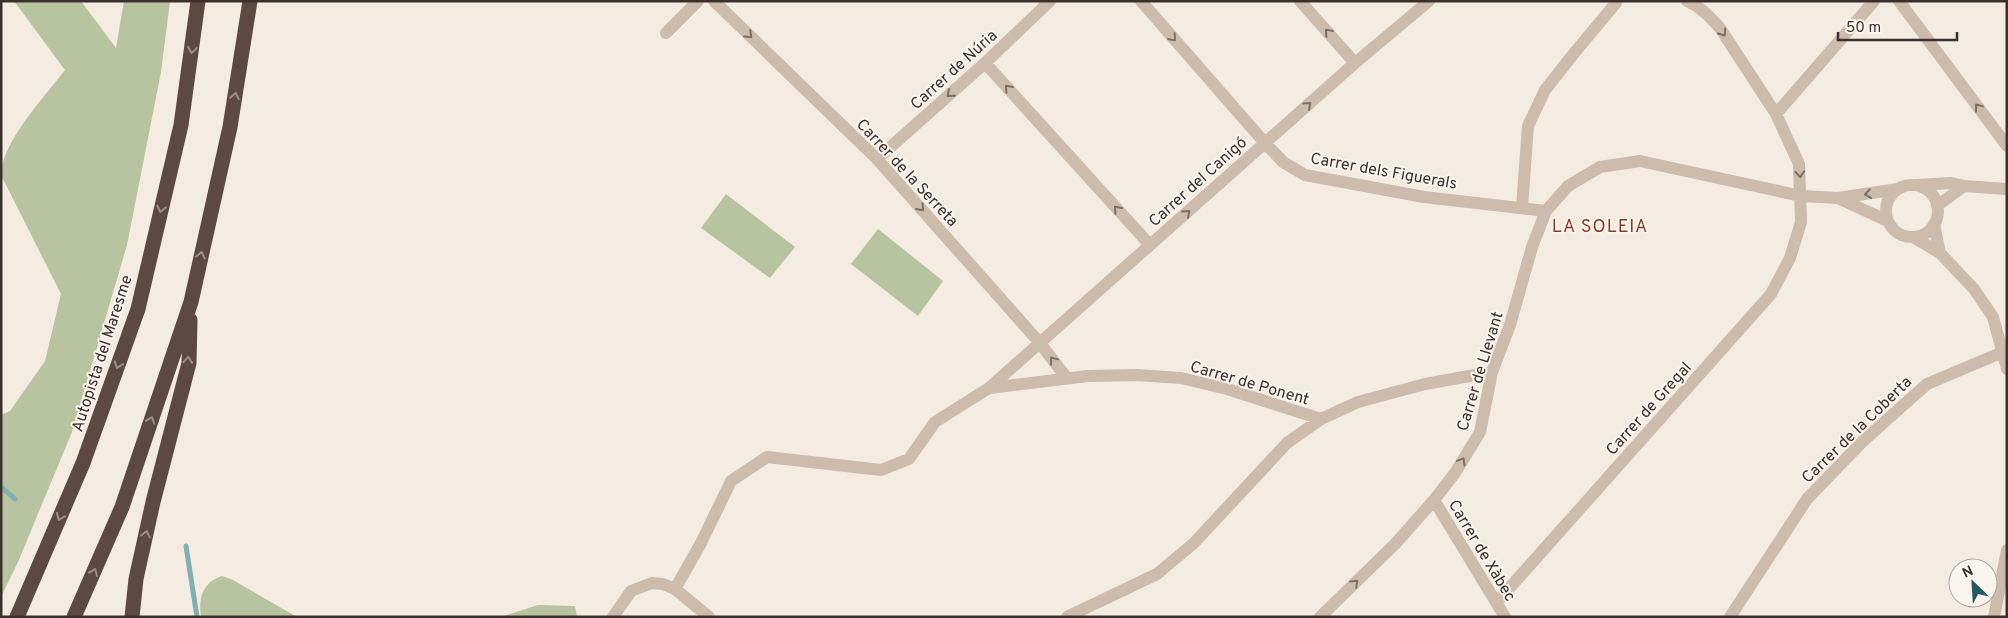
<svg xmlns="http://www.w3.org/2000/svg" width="2008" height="618" viewBox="0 0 2008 618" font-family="Overpass,sans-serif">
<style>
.green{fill:#b8c4a0}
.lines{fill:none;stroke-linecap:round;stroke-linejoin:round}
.stream{stroke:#7fb0b2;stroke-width:5}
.minor{stroke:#cdbbac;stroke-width:12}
.motorway{stroke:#5c4a42;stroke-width:15}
.oneway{stroke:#7d6f65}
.oneway2{stroke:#9c8e87}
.labels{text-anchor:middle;stroke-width:4;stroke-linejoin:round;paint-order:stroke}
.street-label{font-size:16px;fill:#3b302b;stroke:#fbf5ee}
.neighbourhood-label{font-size:18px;letter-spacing:1px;fill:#8c3b22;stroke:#fbf5ee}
</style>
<rect width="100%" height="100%" fill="#f4ebe1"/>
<!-- green -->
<path class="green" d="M14,1H81L116,48L124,1H170L161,72L127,245L72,432L18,562L1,597V415L10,411L45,361L61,294L1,175C1,143 45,96 65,70Z
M726,194L795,247L770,278L701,228Z
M878,229L943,281L918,316L851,264Z
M222,576L233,580L297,617H201C198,598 203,582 222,576Z
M538,605L575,606L577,617H501Z"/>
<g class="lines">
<!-- stream -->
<path class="stream" d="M1,487L15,499
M186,546L197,617"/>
<!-- minor -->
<path class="minor" d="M714,1L877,159L1039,342L1066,377
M1141,1L1265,143L1283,162L1305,175L1424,197L1546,211
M1300,1L1355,63
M1899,1L2007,146
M666,33L698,1
M985,63L1150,245
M1776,114L1874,1
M877,159L985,63L1050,1
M1917,185L1951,183L1964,186L2007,189
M1886 211a26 26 0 1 1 52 0a26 26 0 1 1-52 0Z
M1838,198L1888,221
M1937,206L1964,186
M1522,207L1528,126L1545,90L1575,52L1616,3
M1934,224L1940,253
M1913,237L1940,253L1974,289L1993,317L2007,369
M989,388L1355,63L1429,1
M1434,500L1505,617
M675,589L701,543L731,481L767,457L881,470L909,459L935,422L989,388L1088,376L1137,375L1181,378L1227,389L1321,419
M1497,602L1771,294L1790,258L1801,222L1799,164L1776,114L1720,28C1710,17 1701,7 1687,1
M613,617L631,591L652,583L663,584L675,589L709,617
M1067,617L1157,574L1194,543L1287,443L1321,419L1358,402L1425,384L1492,372
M1320,617L1395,544L1434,500L1455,473L1480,432L1492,372L1510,325L1532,247L1546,211L1568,186L1600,167L1640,161L1801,196L1838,198L1898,189
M1730,617L1807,499L1862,442L1927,384L2003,352
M1994,617L2007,550"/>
<!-- motorway -->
<path class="motorway" d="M17,617L83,463L138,309L181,125L198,1
M74,617L122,507L191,302L230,127L250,1
M132,617L136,579L153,502L189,363L190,320"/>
</g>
<!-- one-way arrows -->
<defs><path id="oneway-chevron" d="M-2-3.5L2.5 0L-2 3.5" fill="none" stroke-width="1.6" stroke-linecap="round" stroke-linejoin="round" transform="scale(1.25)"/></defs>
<g class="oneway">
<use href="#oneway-chevron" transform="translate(1328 32) rotate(-131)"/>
<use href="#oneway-chevron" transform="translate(1723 33) rotate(55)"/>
<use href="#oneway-chevron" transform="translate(749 35) rotate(44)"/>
<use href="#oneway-chevron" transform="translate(1173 38) rotate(49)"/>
<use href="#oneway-chevron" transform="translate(1008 88) rotate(-132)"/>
<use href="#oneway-chevron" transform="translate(950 94) rotate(139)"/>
<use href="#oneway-chevron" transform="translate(1308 105) rotate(-42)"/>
<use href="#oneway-chevron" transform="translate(1978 107) rotate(-127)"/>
<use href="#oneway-chevron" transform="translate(1800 174) rotate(86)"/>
<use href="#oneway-chevron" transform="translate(1868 194) rotate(172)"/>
<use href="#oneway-chevron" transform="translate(921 208) rotate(48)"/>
<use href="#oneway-chevron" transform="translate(1117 209) rotate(-132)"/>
<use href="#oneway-chevron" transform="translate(1187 213) rotate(-42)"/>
<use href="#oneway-chevron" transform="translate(1053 360) rotate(-127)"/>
<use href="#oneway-chevron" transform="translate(1462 461) rotate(-59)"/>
<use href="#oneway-chevron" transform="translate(1355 583) rotate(-44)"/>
</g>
<g class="oneway2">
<use href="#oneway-chevron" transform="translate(192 50) rotate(98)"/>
<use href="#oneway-chevron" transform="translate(235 96) rotate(-80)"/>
<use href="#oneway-chevron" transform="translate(161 209) rotate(103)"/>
<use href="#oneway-chevron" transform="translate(201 255) rotate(-78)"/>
<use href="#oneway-chevron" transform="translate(188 360) rotate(-85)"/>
<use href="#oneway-chevron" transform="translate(118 365) rotate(110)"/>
<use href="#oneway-chevron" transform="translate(151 420) rotate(-71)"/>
<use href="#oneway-chevron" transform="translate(60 517) rotate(113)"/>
<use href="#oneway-chevron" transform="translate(146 534) rotate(-78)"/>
<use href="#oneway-chevron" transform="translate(94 572) rotate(-66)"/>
</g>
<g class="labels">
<!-- street labels -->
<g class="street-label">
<text transform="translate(953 69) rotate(-42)" y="6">Carrer de Núria</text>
<text transform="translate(1384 170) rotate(10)" y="6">Carrer dels Figuerals</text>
<text transform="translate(908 172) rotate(47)" y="6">Carrer de la Serreta</text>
<text transform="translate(1197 181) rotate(-42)" y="6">Carrer del Canigó</text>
<text transform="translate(101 353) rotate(-72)" y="6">Autopista del Maresme</text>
<text transform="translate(1479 371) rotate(-73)" y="6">Carrer de Llevant</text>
<text transform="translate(1250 382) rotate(16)" y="6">Carrer de Ponent</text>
<text transform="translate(1648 408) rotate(-48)" y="6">Carrer de Gregal</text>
<text transform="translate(1856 429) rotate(-44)" y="6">Carrer de la Coberta</text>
<text transform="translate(1483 550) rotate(59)" y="6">Carrer de Xàbec</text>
</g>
<!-- neighbourhood labels -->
<g class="neighbourhood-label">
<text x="1600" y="232">LA SOLEIA</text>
</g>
</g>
<!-- border -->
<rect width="2008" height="618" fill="none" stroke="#3b302b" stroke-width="5"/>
<!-- north arrow -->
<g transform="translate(1973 583) rotate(335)"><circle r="24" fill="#fbf5ee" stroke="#aea6a0"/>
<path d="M0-4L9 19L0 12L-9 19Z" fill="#1f5a5e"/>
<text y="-8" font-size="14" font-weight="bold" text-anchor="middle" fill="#3b302b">N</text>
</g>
<!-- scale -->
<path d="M1838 32v8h119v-8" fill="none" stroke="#3b302b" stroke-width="2.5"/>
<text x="1846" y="32" font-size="15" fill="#3b302b" stroke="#fbf5ee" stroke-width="4" paint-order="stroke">50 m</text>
</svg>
